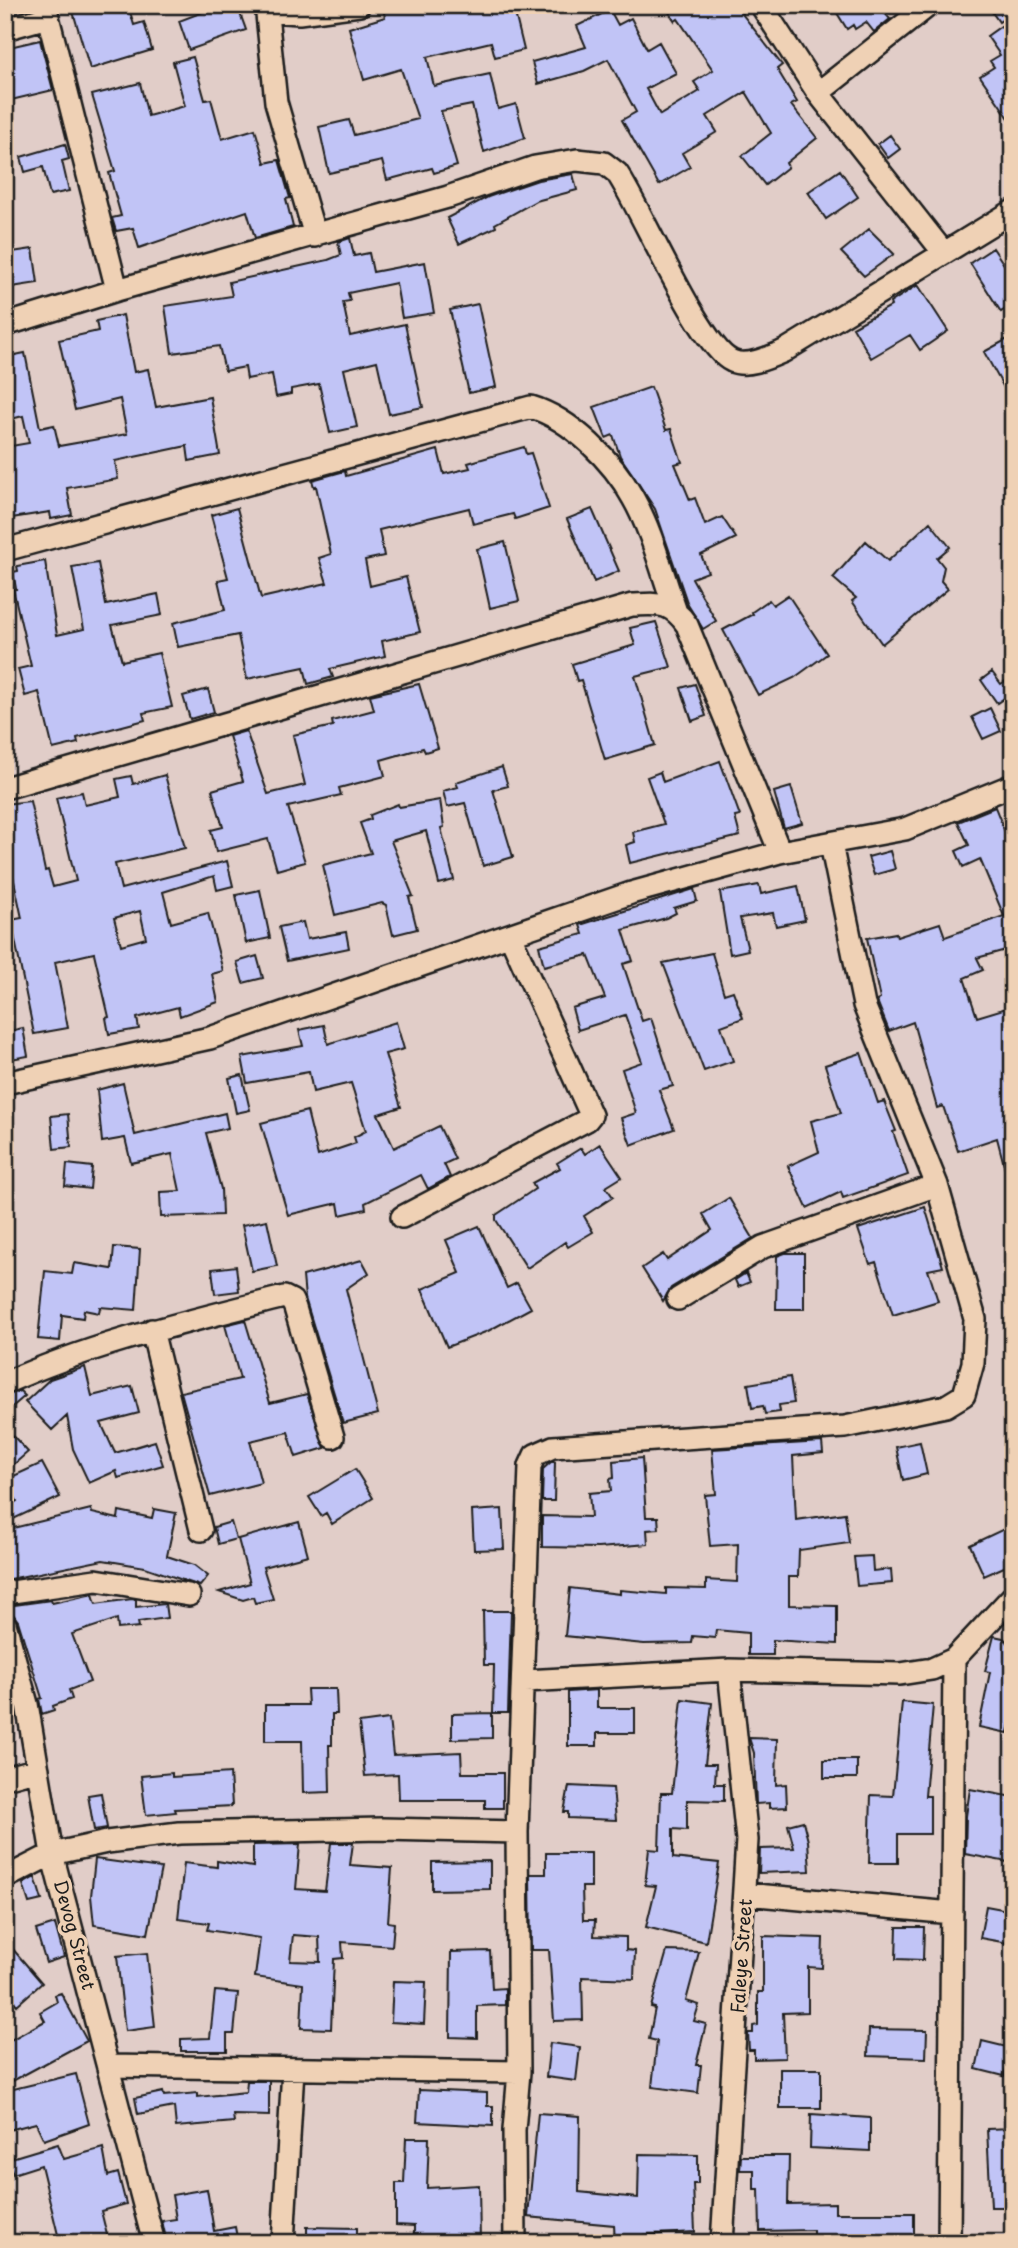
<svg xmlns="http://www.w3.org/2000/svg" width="1018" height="2248" viewBox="0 0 1018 2248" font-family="'Playpen Sans',sans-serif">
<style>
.building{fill:#c1c4f6;stroke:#1c1c1c;stroke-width:2;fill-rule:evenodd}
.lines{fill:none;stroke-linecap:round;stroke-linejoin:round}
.minor-casing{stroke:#1c1c1c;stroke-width:26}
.minor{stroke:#efd1b5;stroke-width:21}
.labels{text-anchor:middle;stroke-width:7;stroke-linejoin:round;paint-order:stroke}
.street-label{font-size:18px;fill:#1c1c1c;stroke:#efd1b5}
</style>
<rect width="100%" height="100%" fill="#e1cdc8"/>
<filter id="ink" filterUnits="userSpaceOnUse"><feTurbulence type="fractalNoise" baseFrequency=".0143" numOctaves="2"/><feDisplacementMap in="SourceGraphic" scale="14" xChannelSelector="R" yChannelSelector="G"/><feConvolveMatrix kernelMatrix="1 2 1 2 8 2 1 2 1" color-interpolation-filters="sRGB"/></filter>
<g filter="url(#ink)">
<!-- building -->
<path class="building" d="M71,5H128L134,25L144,22L152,50L90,69Z
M221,5H237L246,30L189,50L179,21Z
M396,5H513L524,50L495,57L491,42L427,57L434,86L490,74L498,109L516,104L525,138L484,152L472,105L441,111L457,166L434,173L432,168L387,180L382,161L329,173L319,127L349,120L354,135L418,119L401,69L364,80L349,28L385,17L383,9Z
M664,5H735L782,65L777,69L797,102L791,105L817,138L786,163L788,167L765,185L742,156L771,133L746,92L707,116L717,132L682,153L690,167L659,185L622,120L636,112L608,59L584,71L538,84L532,62L586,47L577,26L610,10L618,25L631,18L647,49L659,42L676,73L646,89L660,115L700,91L694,82L713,70L678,19L675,21Z
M832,5H878L890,19L874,32L866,22L855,29L853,25L847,29Z
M987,5H1013V12L999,22Z
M1004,24L1013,36V124L980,76L994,67L990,61L1000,55L987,36Z
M40,40L53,90L7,101L5,48Z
M193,57L205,100L211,99L222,139L255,129L265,163L279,160L290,198L286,199L293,227L255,238L247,211L139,248L133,228L116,231L112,218L121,216L109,173L115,171L92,95L140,83L148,116L185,106L173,62Z
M890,135L900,149L888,158L878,144Z
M65,144L69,159L62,161L69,191L50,195L43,167L25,172L21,157Z
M840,170L858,197L826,219L808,192Z
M573,174L577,190L536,201L495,224L496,227L459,244L447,218L488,197L538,180Z
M869,229L894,254L864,276L841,252Z
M350,238L354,256L369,253L373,272L425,262L434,313L402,318L396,283L348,293L350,301L343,302L350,336L405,324L423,407L389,414L377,361L344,369L357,427L330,433L319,384L291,389V394L276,397L272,374L247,379L245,367L225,371L219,346L172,353L165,306L232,296L229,282L328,260L341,255L338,242Z
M993,248L1013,278V304L1001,312L970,263Z
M33,249L38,283L5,288V253Z
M918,285L948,331L920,350L910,335L871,358L853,327L891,306L890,303Z
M478,304L496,387L469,393L450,310Z
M123,315L134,372L148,369L156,407L210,397L220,455L189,461L187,446L115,461L118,479L67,488L72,515L51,519L50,512L5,519V447L29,443L23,416L11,419L5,393V357L25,353L40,428L54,425L59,446L127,434L120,399L75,410L59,340L98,331L96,321Z
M1013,336V404L984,352Z
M651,387L666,430L671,429L682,462L675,464L690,500L695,498L705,525L722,517L736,538L701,555L708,572L692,578L716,621L703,629L688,605L655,509L620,456L613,435L606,438L594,407Z
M524,447L526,454L531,453L549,508L515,519L513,514L473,524L469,508L379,530L384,556L365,560L370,586L406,577L420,632L382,641L385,656L330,669L333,677L308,684L304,667L247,679L238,635L178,647L173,623L225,610L218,580L228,578L211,515L237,508L261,598L327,583L319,558L331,554L316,486L314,487L312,480L345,471L346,476L438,450L444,474L470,468L468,463Z
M592,509L619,571L594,582L567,519Z
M930,522L950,547L937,558L944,567L941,581L948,589L882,644L852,601L856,598L833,578L866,541L888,561Z
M505,542L519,601L490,608L477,549Z
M45,561L57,635L84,629L72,567L98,563L106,605L158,594L162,615L112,625L122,661L159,653L172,707L143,713L145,720L77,738L78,743L53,749L39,692L25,696L18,669L31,666L13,589H16L13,572L18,571L17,566Z
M788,595L827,654L794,678L758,695L723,630L753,614L752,612L769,600L773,605Z
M656,622L671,667L635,676L655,745L605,760L581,680L577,681L572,664L635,645L630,628Z
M992,672L1001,684L1013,676V692L997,703L981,680Z
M419,684L438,748L425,752L423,748L381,760L385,776L339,788L341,795L288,807L305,862L277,870L268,839L216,852L211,830L223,827L212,790L243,781L229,736L246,731L268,794L305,785L293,735L333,726L332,721L374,710L370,695Z
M695,684L706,716L692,721L681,688Z
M208,689L214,712L190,719L183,696Z
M990,708L1001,731L983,739L972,717Z
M720,761L740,816L735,817L740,836L630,863L626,845L635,842L633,832L664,824L647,777L660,772L663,782Z
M502,767L508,786L493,790L513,857L483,866L465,803L447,807L443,791L458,787L456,782Z
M165,775L185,848L115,864L121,889L227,861L233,886L217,890L214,876L163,892L171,923L208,913L223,971L212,974L218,1002L180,1016L178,1007L137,1018L139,1029L109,1034L106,1018L109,1017L94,953L55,962L68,1028L34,1034L11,920L22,918L5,839V804L30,801L45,871L48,870L53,887L76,881L56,798L82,792L85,805L120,797L116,779L131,776L133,784ZM140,911L146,938L121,945L114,918Z
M791,787L802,823L784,828L774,792Z
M440,800L444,827L441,828L454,880L439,884L426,831L391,841L413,896L409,897L417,929L393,935L386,905L382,903L335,915L323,865L371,853L360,823L371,819L370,815L398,804L399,807Z
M995,807L1013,852V948L977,958L983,970L964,978L977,1017L1013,1006V1180H1008L997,1138L958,1151L943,1106L937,1108L913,1022L889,1031L877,1001L880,999L867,938L896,933L897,937L940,923L945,937L1004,916L980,859L963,867L956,851L969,845L958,822Z
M890,851L895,869L874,875L868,857Z
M759,885L761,894L798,886L805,920L776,926L773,913L740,918L748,950L730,954L720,892Z
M694,889L697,901L674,908L676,913L666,918L623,930L633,961L623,964L642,1021L651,1018L673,1086L659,1090L674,1129L631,1145L621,1118L636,1113L622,1069L642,1062L625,1015L578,1030L572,1008L605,998L588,955L544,966L539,946L583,934L580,925Z
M260,890L270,938L246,943L236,895Z
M303,922L307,939L346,932L349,948L287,961L279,927Z
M712,953L724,994L733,991L743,1018L721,1026L733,1061L704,1071L663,963Z
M257,956L263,978L243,983L237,962Z
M396,1022L404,1049L385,1054L401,1107L378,1114L394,1148L439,1126L455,1159L444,1164L450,1177L428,1189L421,1175L365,1203L366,1209L340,1215L338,1203L288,1215L261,1123L307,1111L318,1156L356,1143L354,1137L366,1131L351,1083L313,1092L309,1072L247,1083L242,1057L303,1046L299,1030L324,1025L328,1044Z
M23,1028L28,1056L5,1060V1032Z
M861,1053L878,1103L884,1101L896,1131L893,1132L908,1175L843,1198L841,1192L807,1208L788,1166L819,1152L811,1121L841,1113L825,1065Z
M242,1075L250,1110L236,1113L229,1078Z
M123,1083L135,1135L225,1113L228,1128L206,1133L221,1189L222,1215L161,1217L160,1192L180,1191L172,1154L131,1163L125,1138L102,1142L97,1090Z
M68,1114L71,1147L54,1149L51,1116Z
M600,1144L622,1177L606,1187L613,1197L584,1216L593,1232L568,1247L565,1242L527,1268L496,1220V1215L535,1189L532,1183L560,1168L557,1163L581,1148L585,1154Z
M67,1164L92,1167L90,1189L65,1186Z
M729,1198L753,1238L671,1288L663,1301L642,1268L663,1254L667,1260L712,1230L703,1214Z
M925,1207L943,1267L928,1270L938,1301L893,1315L876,1262L870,1264L858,1229Z
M267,1220L277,1266L252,1271L242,1225Z
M479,1226L507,1288L517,1283L531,1308L488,1331L447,1347L422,1289L460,1273L446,1240Z
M114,1247L140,1249L136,1310L100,1307L99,1313L84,1310L83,1318L62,1315L60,1341L38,1339L45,1271L72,1274L74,1263L112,1269Z
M785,1253H804V1309H776L777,1256Z
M362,1260L369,1273L346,1289L378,1414L343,1423L305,1298L303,1276Z
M236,1266L239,1291L215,1294L212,1269Z
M746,1273L750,1282L738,1287L735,1280Z
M245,1320L270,1403L307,1394L325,1448L296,1457L288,1432L250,1441L261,1483L210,1496L181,1392L240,1379L225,1325Z
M85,1367L92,1396L132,1386L139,1413L101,1423L115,1453L155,1441L163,1465L118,1478L116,1471L89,1483L73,1449L67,1416L52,1430L25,1402L50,1379Z
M790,1377L794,1403L779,1405L780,1412L765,1414L763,1406L752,1408L748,1384Z
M20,1391L25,1396L5,1413V1396Z
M5,1427L28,1452L5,1472Z
M822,1442L823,1453L793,1456L796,1520L845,1513L849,1543L799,1550L798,1577H789V1605L837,1606V1644L773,1640V1655H748V1633L716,1630L715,1638L693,1636L692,1643L644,1644L565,1636L570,1588L620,1594V1590L666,1594V1588L706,1589V1580L737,1582L738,1544L710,1546L705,1495L716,1494L712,1449Z
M920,1442L927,1474L903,1480L896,1447Z
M642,1458L646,1517H658L659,1529L647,1530L648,1544L598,1548L542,1547V1516L591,1517L589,1493L611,1491L610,1479L614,1478L613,1461Z
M551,1462H555L554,1501H542L543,1469Z
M42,1463L60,1497L5,1523V1507L17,1501L5,1480Z
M355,1469L373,1498L332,1524L326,1513L321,1516L309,1497Z
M91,1509L92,1513L118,1519L119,1511L152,1518L154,1509L176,1513L167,1556L194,1565L208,1576L200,1586L145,1567L103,1560L5,1580V1530Z
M502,1509L504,1549L474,1550L472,1511Z
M231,1522L236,1539L218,1544L214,1527Z
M299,1522L308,1555L263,1567L273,1599L255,1603L253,1597L243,1600L219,1592L250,1583L238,1539Z
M1006,1528L1013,1543V1563L984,1576L970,1545Z
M872,1556L873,1571L891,1569L892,1583L857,1586L854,1557Z
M93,1594L96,1604L132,1599L136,1600V1607L165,1604L167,1618L138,1622L139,1627L118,1629L117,1619L72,1634L90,1682L69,1690L72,1699L53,1706L54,1710L42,1714L39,1699L42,1698L18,1621L7,1606L51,1600L52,1603Z
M483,1611H511L508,1713H493L494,1665H484Z
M994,1636L1003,1638L1013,1647V1708L1008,1733L979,1727L990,1672L985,1671Z
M307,1689H336L337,1714H332V1745H329L330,1792L303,1793L302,1741H265V1705H308Z
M597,1690V1708H635V1733H597V1746H568V1692Z
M682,1699L712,1703L705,1764H716L715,1784H724V1801L687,1800V1830L673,1829V1858L719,1863L706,1942L646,1927L656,1886L645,1885L649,1849L659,1850L661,1793H672Z
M902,1702L933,1705L925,1796H930V1834H898V1863H869L871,1795L893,1796Z
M492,1713V1738L452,1739V1714Z
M389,1719L393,1755L461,1752L462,1773H503V1808H485V1800H399L398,1774L365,1776L359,1723Z
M749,1738L777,1739L776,1785L786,1784L787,1807L769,1808V1803L756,1804L754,1753Z
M824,1760H857V1778H824Z
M172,1773V1777L230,1773L232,1806L175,1809L176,1812L146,1815L141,1776Z
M569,1786L613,1788L616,1820L568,1818V1812H564Z
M970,1789L1013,1797V1863L965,1854L966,1816Z
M101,1793L107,1828L94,1830L88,1795Z
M803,1821L808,1841L810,1871L759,1873L760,1849L794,1848L788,1825Z
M331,1843H353L350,1865L392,1868L388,1922L394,1923L392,1946L342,1942L343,1958L334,1959L331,2029L301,2028L303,1984L255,1977L260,1938L207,1930L209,1923L178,1919L184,1863L217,1867V1861L253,1867V1845L300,1844L296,1889L325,1891ZM293,1935L319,1937L320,1962L290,1961Z
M546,1853H591V1887H582L583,1920H595L594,1936L626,1937V1950L635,1951L634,1979L582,1977L583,2020L554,2021L549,1950H531L530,1874H546Z
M95,1859L161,1868L148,1934L94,1925L91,1896Z
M490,1861V1889L432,1890V1862Z
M35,1877L42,1900L29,1903L23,1884Z
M986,1906L1013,1911V1944L980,1938Z
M55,1924L64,1957L46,1963L36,1930Z
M897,1927H924L923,1960L896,1959Z
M763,1936L823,1938L822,1968L808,1967V2012L783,2013L785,2058L754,2059V2050H749L748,2033H753V2026L758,2025V1992H763Z
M5,1940L42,1983L17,2005L5,1991Z
M490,1951L492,1989L505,1988V2005L477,2006V2038L450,2037L451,1952Z
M667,1951L699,1952L686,2001L699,2005L694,2021L706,2024L696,2065H701L698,2093L652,2087L657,2041L649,2039L655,2008L651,2007Z
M147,1953L155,2027L125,2031L117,1956Z
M393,1981L426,1982L424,2024L391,2022Z
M215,1991L238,1993L234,2034H227V2051H181V2039L210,2038Z
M61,1993L87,2041L5,2085V2043L45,2021L40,2012L57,2002L55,1995Z
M869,2029L927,2030L926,2058L868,2056Z
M982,2041L1011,2048L1004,2076L976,2069Z
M550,2043L580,2047L576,2081L546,2077Z
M780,2069H821V2108H780Z
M76,2074L89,2124L44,2140L36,2123L5,2131V2091Z
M247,2081H269V2116L233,2115L234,2122L176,2127L174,2107L138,2114L135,2098L163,2092L164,2096L198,2093V2097L246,2092Z
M419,2090L487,2093V2106H493V2126L417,2122Z
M538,2113L580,2116L579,2192L638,2198L639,2154L698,2155V2184H693L695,2232L644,2235L645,2243H615L614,2225L528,2217Z
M811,2114L870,2118V2151L810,2148Z
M1013,2128V2207H991L987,2129Z
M406,2138H429L427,2188L479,2185L480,2243H414V2226L396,2225V2183H404Z
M58,2144L64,2159L103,2148L108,2176L118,2173L126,2204L101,2211L109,2243H60L41,2165L13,2174L8,2159Z
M741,2156H789L788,2204L835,2203V2213H914V2240H813V2230L760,2231L759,2189H754V2170H740Z
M207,2189L214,2231L235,2227L238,2243H167L162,2221L176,2219L172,2195Z
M307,2227L357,2228V2243H307Z"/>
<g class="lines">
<!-- minor casing -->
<g class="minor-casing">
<path id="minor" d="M45,5L117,290
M266,5L276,102L315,236
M761,5L818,93L944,253
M268,11L299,13L359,5
M5,29L48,17
M818,93L929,5
M5,325L117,290L448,197L535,167L577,160L604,163L617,173C641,208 700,347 732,361C747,368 770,357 784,351L1013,211
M5,550L531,407C571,419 613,461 633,498C652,531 662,573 675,609
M5,788L632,605C659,604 670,601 687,625L780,852
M5,1083L210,1038L631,893L780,852L905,829L1013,785
M402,1217L587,1120L591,1115L510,935
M678,1299L763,1247L937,1185
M152,1330L201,1530
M5,1383C94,1343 190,1321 284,1297L292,1301L295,1308L333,1437
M5,1593L96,1580L189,1595
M5,1624L27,1704L52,1854L154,2243
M525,1681L729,1670L900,1674L932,1669L954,1659L1013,1596
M5,1778L38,1769
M5,1878L52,1854L107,1842L179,1833L382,1829L517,1832
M746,1894L952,1913
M108,2066L519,2072
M283,2243L293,2069
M515,2243L514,2130L519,2072L517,1832L530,1466L535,1455L553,1447L845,1427L946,1406L964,1395L973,1363L975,1319L937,1185L864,1005L831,844
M722,2243L747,1840L729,1670
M949,2243L954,1659"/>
</g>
<!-- minor -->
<use href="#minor" class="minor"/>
</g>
</g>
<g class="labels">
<!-- street labels -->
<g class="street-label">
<text transform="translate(74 1935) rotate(75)" y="6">Devog Street</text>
<text transform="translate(742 1956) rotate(-86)" y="6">Faleye Street</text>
</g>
</g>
<!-- margin -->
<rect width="1018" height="2248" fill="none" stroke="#efd1b5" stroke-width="28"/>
<rect x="14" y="14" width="990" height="2220" fill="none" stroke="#1c1c1c" stroke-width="2.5" filter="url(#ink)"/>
</svg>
